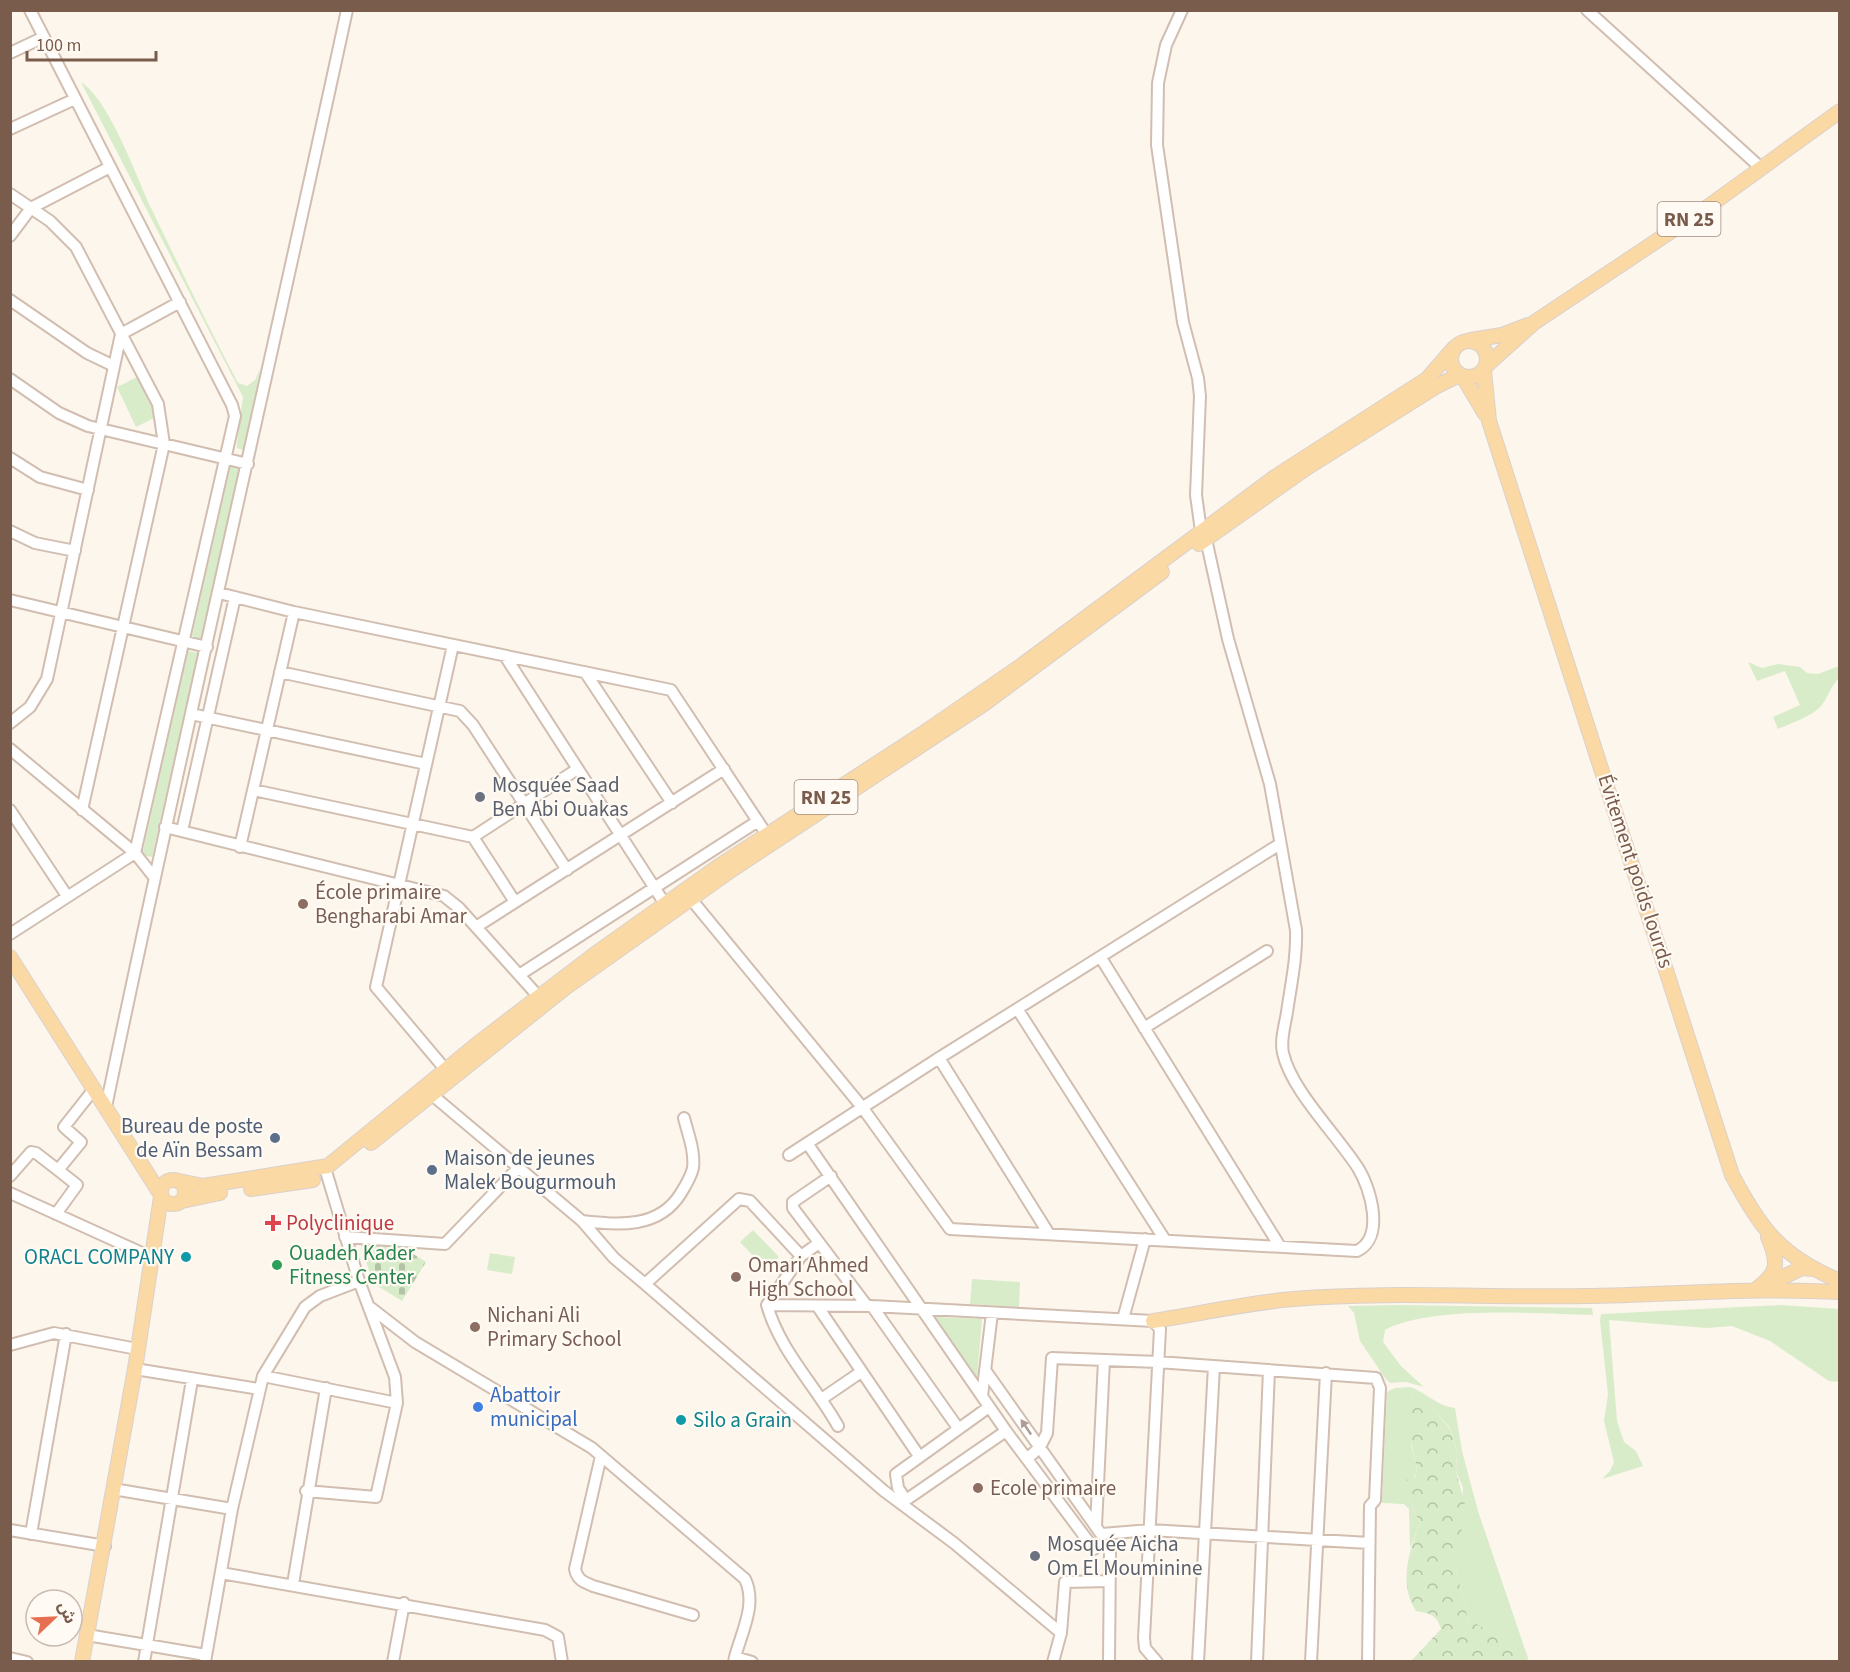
<svg xmlns="http://www.w3.org/2000/svg" width="1850" height="1672" viewBox="0 0 1850 1672" font-family="'Source Sans 3','Noto Sans Arabic',sans-serif">
<style>
.green{fill:#d8ecc9}
.forest{fill:url(#forest-crowns)}
.cemetery{fill:url(#cemetery-stones)}
.lines{fill:none;stroke-linecap:round;stroke-linejoin:round}
.minor-casing{stroke:#d1beb0;stroke-width:14}
.major-casing{stroke:#dad1cd;stroke-width:16}
.minor{stroke:#fff;stroke-width:10}
.major{stroke:#fbd9a5;stroke-width:14}
.oneway{fill:#af9d94}
.worship-dot{fill:#6b7280;stroke:#fffaf3;stroke-width:2}
.education-dot{fill:#8d6e63;stroke:#fffaf3;stroke-width:2}
.service-dot{fill:#5c6f8a;stroke:#fffaf3;stroke-width:2}
.health-dot{fill:#e0444e;stroke:#fffaf3;stroke-width:2}
.culture-dot{fill:#0f9aa8;stroke:#fffaf3;stroke-width:2}
.leisure-dot{fill:#2e9e5b;stroke:#fffaf3;stroke-width:2}
.shop-dot{fill:#3f7fe0;stroke:#fffaf3;stroke-width:2}
.labels{text-anchor:middle;stroke-width:4.5;stroke-linejoin:round;paint-order:stroke}
.shield{fill:#fffaf3;stroke:#a28b7f;stroke-width:1.5}
.shield-label{font-size:20px;font-weight:bold;fill:#7a5c4d}
.worship-label{font-size:21px;fill:#5b616d;stroke:#fffaf3;text-anchor:start}
.street-label{font-size:21px;fill:#7a5c4d;stroke:#fffaf3}
.education-label{font-size:21px;fill:#785e54;stroke:#fffaf3;text-anchor:start}
.service-label{font-size:21px;fill:#4e5e75;stroke:#fffaf3;text-anchor:end}
.health-label{font-size:21px;fill:#be3a42;stroke:#fffaf3;text-anchor:start}
.leisure-label{font-size:21px;fill:#27864d;stroke:#fffaf3;text-anchor:start}
.culture-label{font-size:21px;fill:#0d838f;stroke:#fffaf3;text-anchor:end}
.shop-label{font-size:21px;fill:#366cbe;stroke:#fffaf3;text-anchor:start}
</style>
<defs>
<pattern id="forest-crowns" width="20" height="18" patternUnits="userSpaceOnUse" patternTransform="scale(1.5)"><rect width="20" height="18" fill="#d8ecc9"/><path d="M2 6a3 3 0 1 1 6 0M12 15a3 3 0 1 1 6 0" fill="none" stroke="#b4c2a5"/></pattern>
<pattern id="cemetery-stones" width="16" height="16" patternUnits="userSpaceOnUse" patternTransform="scale(1.5)"><rect width="16" height="16" fill="#d8ecc9"/><path d="M2 7V4a2 2 0 0 1 4 0v3zM10 15v-3a2 2 0 0 1 4 0v3z" fill="#b4c2a5"/></pattern>
</defs>
<rect width="100%" height="100%" fill="#fdf6ec"/>
<!-- green -->
<path class="green" d="M81,82C110,101 136,176 152,210C180,268 208,326 238,383L247,386L255,380L260,369L246,446L243,450L237,448V443L243,397Z
M139,376L158,416L136,427L117,387Z
M231,464L240,466L201,639L192,636Z
M188,651L198,653L152,857L142,855Z
M1748,662L1762,668L1778,664L1800,667L1807,673L1818,674L1839,666V678C1830,687 1828,698 1821,706C1811,717 1791,723 1778,729L1773,717L1800,705L1785,671L1757,681Z
M753,1230L779,1257L766,1270L740,1242Z
M490,1253L515,1257L512,1274L487,1270Z
M972,1279L1020,1282L1019,1307L970,1304Z
M1398,1305L1592,1308L1593,1315C1538,1314 1433,1305 1385,1330L1383,1342L1401,1366L1424,1387L1406,1382L1390,1383L1385,1378L1360,1341L1354,1313L1348,1306Z
M1780,1305L1839,1309V1382L1829,1381L1770,1341L1732,1326L1707,1328L1609,1320L1617,1421L1624,1442L1636,1451L1643,1466L1602,1479L1610,1471L1614,1462L1604,1421L1608,1395L1600,1321L1601,1314Z
M937,1317L982,1319L977,1377L935,1318Z
M1410,1387C1427,1393 1437,1406 1455,1408L1462,1451L1478,1511L1529,1661H1518C1515,1648 1481,1625 1468,1620L1456,1569L1463,1488L1456,1471L1457,1452L1450,1428L1414,1389L1410,1396L1413,1403L1411,1444L1417,1470L1407,1495L1420,1523L1410,1548L1409,1509L1404,1504L1382,1503L1387,1392L1395,1388Z"/>
<!-- forest -->
<path class="forest" d="M1414,1388L1450,1429L1457,1452L1456,1471L1465,1505L1456,1569L1468,1620C1481,1625 1516,1648 1518,1661H1411L1441,1629C1437,1615 1430,1613 1416,1611C1398,1583 1409,1552 1420,1523L1407,1495L1406,1480L1415,1477L1417,1470L1407,1422L1406,1411L1413,1403L1410,1396Z"/>
<!-- cemetery -->
<path class="cemetery" d="M360,1242L402,1247L426,1262L402,1301L373,1283Z"/>
<g class="lines">
<!-- minor casing -->
<g class="minor-casing">
<path id="minor" d="M1587,10L1761,168
M10,53L44,37
M10,129L75,99
M10,194L50,221L76,247L158,404L164,444L82,810
M10,236L31,208L110,167
M10,300L87,353L114,366
M10,379L59,413L88,426L248,464
M10,458L40,477L88,490
M10,531L35,543L75,551
M219,593L294,612L671,690L767,835
M10,600L207,647
M505,656L665,904
M280,672L460,711L473,725L567,870
M585,672L672,803
M191,714L426,764
M10,723L30,707L47,679L121,334L180,302
M10,749L135,853L154,877
M253,790L473,837L515,902
M10,810L67,896
M165,827L444,896L459,908L538,996
M182,831L235,597
M473,837L576,770
M240,847L294,612
M686,893L862,1107L950,1229L1357,1251C1385,1238 1371,1189 1358,1168C1337,1135 1291,1090 1283,1053C1280,1040 1285,1025 1287,1012C1291,984 1297,958 1296,930L1270,784L1228,639L1206,539L1201,531L1196,495L1200,396L1198,378L1183,322L1157,145L1158,83L1166,45L1182,10
M476,927L724,769
M10,934L135,853L235,416L232,405L30,10
M1101,958L1279,1245
M519,975L758,821
M1018,1010L1165,1240
M1144,1028L1267,951
M939,1058L1049,1234
M445,1069L376,987L453,645
M431,1094L582,1221L614,1258L645,1284L739,1199L750,1201L801,1256
M106,1107C182,741 268,376 347,10
M807,1143L1006,1431L1094,1549
M789,1155L939,1058L1280,844
M10,1176L31,1152L36,1153L58,1170
M831,1176L793,1202V1208L867,1306
M10,1193L153,1258
M56,1214L77,1185L58,1170L81,1142L64,1127L94,1089
M582,1221C619,1225 659,1229 681,1193C686,1185 691,1177 693,1168C695,1151 688,1134 684,1118
M345,1237L445,1244L518,1168
M819,1243L801,1256L767,1305C780,1351 815,1385 838,1426
M645,1284L884,1491L954,1543L1061,1633
M767,1305L872,1306L1153,1321L1160,1329L1144,1638L1145,1648L1157,1662
M872,1306L958,1428
M818,1307L919,1456
M371,1308L415,1342L592,1448L745,1579C757,1604 742,1631 735,1657
M1123,1319L1145,1239
M10,1345L54,1333L137,1349
M135,1369L259,1389
M985,1370L1101,1534
M263,1376L397,1403
M982,1396L992,1313
M823,1398L861,1372
M989,1407L896,1474L898,1488L906,1500L1006,1431
M601,1456L575,1569C577,1580 584,1582 593,1586L693,1615
M1027,1459L1040,1447L1047,1433L1052,1358L1158,1362L1376,1378L1380,1388L1375,1500L1370,1506L1368,1662
M113,1489L232,1509
M306,1491L376,1497L397,1403L395,1377L359,1281L325,1168
M1096,1526L1104,1360
M10,1530L105,1546
M31,1534L66,1334
M1102,1534L1150,1530L1369,1543
M221,1573L545,1630L558,1637L562,1662
M293,1584L326,1388
M87,1635L206,1655
M10,1658L27,1662
M144,1662L192,1380
M205,1662L232,1509L263,1376L305,1307L320,1296L359,1281
M393,1662L404,1603
M734,1662L735,1657L752,1662
M1053,1662L1061,1633L1065,1582L1109,1581
M1109,1662L1110,1549
M1198,1662L1214,1366
M1257,1662L1269,1370
M1311,1662L1326,1373"/>
</g>
<!-- major casing -->
<g class="major-casing">
<path id="major" d="M1471,340L1502,335L1528,325
M1451 359a18 18 0 1 1 36 0a18 18 0 1 1-36 0Z
M1487,365L1535,322L1709,206L1840,111
M1484,371L1489,421L1732,1175C1762,1230 1780,1256 1840,1281
M1463,377L1485,414
M1199,544L1305,469L1437,386L1459,375
M10,957L161,1195
M371,1143L565,988L733,869L984,704L1162,572
M161 1192a12 12 0 1 1 24 0a12 12 0 1 1-24 0Z
M179,1181L203,1186L328,1166L481,1041L595,954L716,868L922,734L1022,665L1275,477L1427,379L1454,348
M251,1189L313,1180
M182,1201L220,1193
M1768,1284L1802,1268L1814,1269
M1755,1290C1779,1273 1779,1263 1768,1237
M1153,1321C1199,1314 1246,1303 1293,1299C1390,1291 1487,1298 1584,1296C1670,1295 1754,1287 1840,1292
M82,1662L135,1369L161,1197"/>
</g>
<!-- minor -->
<use href="#minor" class="minor"/>
<!-- major -->
<use href="#major" class="major"/>
</g>
<!-- one-way arrows -->
<defs><path id="oneway-solid" d="M-6-.8H1V-3.2L6.5 0L1 3.2V.8H-6Z" transform="scale(1.5)"/></defs>
<use class="oneway" href="#oneway-solid" transform="translate(1026 1427) rotate(-124)"/>
<!-- markers -->
<g class="worship-dot">
<circle cx="480" cy="797" r="6"/>
<circle cx="1035" cy="1556" r="6"/>
</g>
<g class="education-dot">
<circle cx="303" cy="904" r="6"/>
<circle cx="736" cy="1277" r="6"/>
<circle cx="475" cy="1327" r="6"/>
<circle cx="978" cy="1488" r="6"/>
</g>
<g class="service-dot">
<circle cx="275" cy="1138" r="6"/>
<circle cx="432" cy="1170" r="6"/>
</g>
<path class="health-dot" d="M270 1214h6v6h6v6h-6v6h-6v-6h-6v-6h6z"/>
<g class="culture-dot">
<circle cx="186" cy="1257" r="6"/>
<circle cx="681" cy="1420" r="6"/>
</g>
<circle class="leisure-dot" cx="277" cy="1265" r="6"/>
<circle class="shop-dot" cx="478" cy="1407" r="6"/>
<g class="labels">
<!-- shield labels -->
<g class="shield">
<rect x="1657.5" y="202" width="63" height="34" rx="4.5"/>
<rect x="794.5" y="780" width="63" height="34" rx="4.5"/>
</g>
<g class="shield-label">
<text x="1689" y="226">RN 25</text>
<text x="826" y="804">RN 25</text>
</g>
<!-- worship labels -->
<g class="worship-label">
<text x="492" y="792">Mosquée Saad<tspan x="492" dy="24">Ben Abi Ouakas</tspan></text>
<text x="1047" y="1551">Mosquée Aicha<tspan x="1047" dy="24">Om El Mouminine</tspan></text>
</g>
<!-- street labels -->
<g class="street-label">
<text transform="translate(1636 871) rotate(72)" y="7">Évitement poids lourds</text>
</g>
<!-- education labels -->
<g class="education-label">
<text x="315" y="899">École primaire<tspan x="315" dy="24">Bengharabi Amar</tspan></text>
<text x="748" y="1272">Omari Ahmed<tspan x="748" dy="24">High School</tspan></text>
<text x="487" y="1322">Nichani Ali<tspan x="487" dy="24">Primary School</tspan></text>
<text x="990" y="1495">Ecole primaire</text>
</g>
<!-- service labels -->
<g class="service-label">
<text x="263" y="1133">Bureau de poste<tspan x="263" dy="24">de Aïn Bessam</tspan></text>
<text x="444" y="1165" text-anchor="start">Maison de jeunes<tspan x="444" dy="24">Malek Bougurmouh</tspan></text>
</g>
<!-- health labels -->
<g class="health-label">
<text x="286" y="1230">Polyclinique</text>
</g>
<!-- leisure labels -->
<g class="leisure-label">
<text x="289" y="1260">Ouadeh Kader<tspan x="289" dy="24">Fitness Center</tspan></text>
</g>
<!-- culture labels -->
<g class="culture-label">
<text x="174" y="1264">ORACL COMPANY</text>
<text x="693" y="1427" text-anchor="start">Silo a Grain</text>
</g>
<!-- shop labels -->
<g class="shop-label">
<text x="490" y="1402">Abattoir<tspan x="490" dy="24">municipal</tspan></text>
</g>
</g>
<!-- border -->
<rect width="1850" height="1672" fill="none" stroke="#7a5c4d" stroke-width="24"/>
<!-- north arrow -->
<g transform="translate(54 1618) rotate(67)"><circle r="28" fill="#fffaf3" stroke="#cabbb1" stroke-width="1.5"/>
<path d="M0-4.5L10 22L0 15L-10 22Z" fill="#e76f51"/>
<text y="-9" font-size="16" font-weight="bold" text-anchor="middle" fill="#7a5c4d">ش</text>
</g>
<!-- scale -->
<path d="M27 51v9h129v-9" fill="none" stroke="#7a5c4d" stroke-width="3"/>
<text x="36" y="51" font-size="18" fill="#7a5c4d" stroke="#fffaf3" stroke-width="4.5" paint-order="stroke">100 m</text>
</svg>
